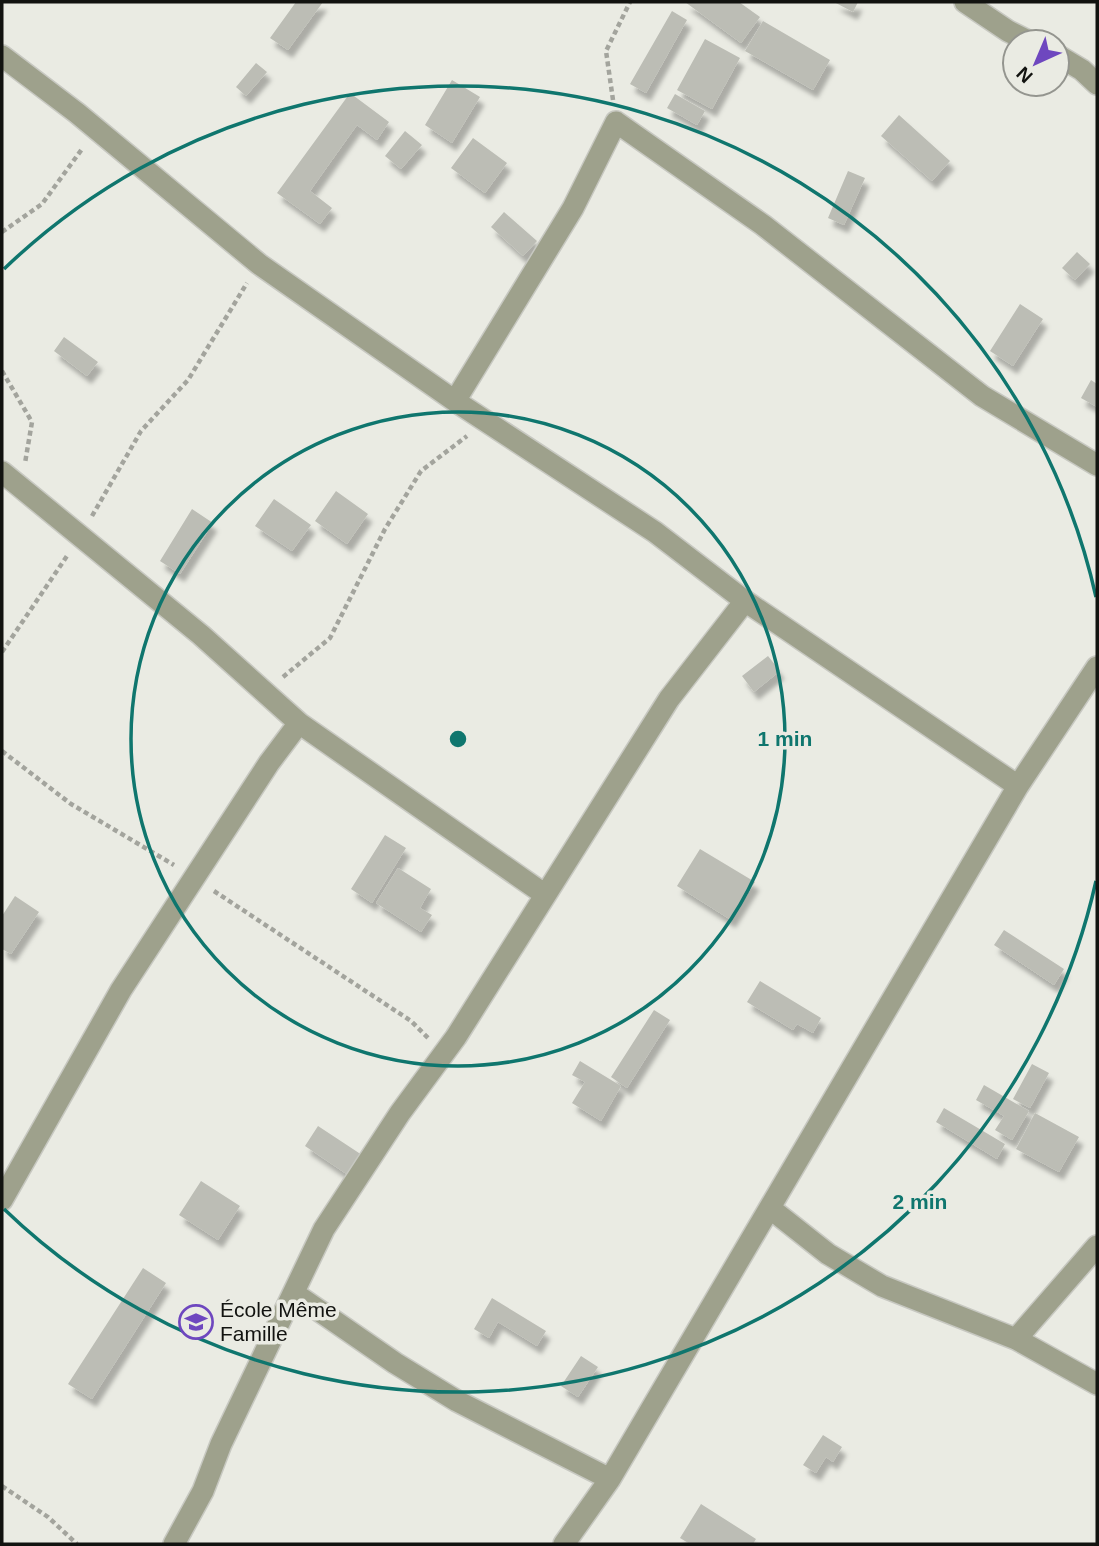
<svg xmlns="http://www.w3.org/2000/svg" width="1099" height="1546" viewBox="0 0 1099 1546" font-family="Helvetica,sans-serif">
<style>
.building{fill:#bcbdb5;filter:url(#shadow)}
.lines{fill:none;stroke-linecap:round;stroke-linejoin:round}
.minor-casing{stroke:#c7c8c1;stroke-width:24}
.path{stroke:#a3a49d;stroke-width:4.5;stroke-dasharray:5 3.5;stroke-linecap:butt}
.minor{stroke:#9ea18c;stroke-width:21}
.ring{fill:none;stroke:#0f766e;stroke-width:3.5}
.labels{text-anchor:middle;stroke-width:7;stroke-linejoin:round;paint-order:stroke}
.poi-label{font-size:21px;fill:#121310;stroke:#eaebe3;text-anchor:start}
.centre{fill:#0f766e;stroke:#eaebe3;stroke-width:3.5}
.ring-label{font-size:21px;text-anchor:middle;font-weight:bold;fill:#0f766e;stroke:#eaebe3;stroke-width:7;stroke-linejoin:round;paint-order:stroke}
</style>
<defs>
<filter id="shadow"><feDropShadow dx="4.5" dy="8" stdDeviation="2" flood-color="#0004"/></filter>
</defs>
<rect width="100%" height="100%" fill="#eaebe3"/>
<!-- building -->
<path class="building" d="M296,2H323L288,50L270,38Z
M685,2H739L760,17L741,43Z
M834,2H858L853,12Z
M672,11L687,20L646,93L630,84Z
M763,21L830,60L813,90L745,51Z
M705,39L740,58L712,109L677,90Z
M256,63L267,72L246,96L236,87Z
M452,80L480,97L452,143L425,125Z
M350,93L389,122L377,140L357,125L310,191L332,208L320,224L277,193Z
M675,94L705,111L697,125L667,108Z
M899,115L950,161L932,181L881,136Z
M405,131L422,145L401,169L385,156Z
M473,138L507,163L485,193L451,168Z
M848,171L865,178L844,225L828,218Z
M504,212L537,241L523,256L491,227Z
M1077,252L1090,264L1075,280L1062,268Z
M1020,304L1043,319L1013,366L990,351Z
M64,337L98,362L87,376L54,351Z
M1091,380L1097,384V407L1081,398Z
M336,491L368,514L347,544L315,521Z
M274,499L311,525L292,551L255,526Z
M192,509L213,523L180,574L160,561Z
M768,656L780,671L754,692L742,676Z
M385,835L406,848L372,903L351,889Z
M700,849L755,882L731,920L677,886Z
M398,868L431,889L420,908L432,915L421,932L376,903Z
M15,896L39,912L11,954L2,949V916Z
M1004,930L1064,969L1054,985L994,945Z
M760,981L821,1018L813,1033L797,1024L793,1030L747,1002Z
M654,1010L670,1020L627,1088L611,1077Z
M580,1061L621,1086L601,1121L572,1103L585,1082L572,1075Z
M1032,1064L1049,1073L1030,1108L1013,1099Z
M984,1085L1029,1111L1012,1140L995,1130L1004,1116L976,1100Z
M944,1108L1005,1144L997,1159L936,1122Z
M1035,1113L1079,1137L1059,1172L1016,1149Z
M318,1126L362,1155L348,1175L305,1146Z
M201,1181L240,1206L218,1240L179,1215Z
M143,1268L166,1283L92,1399L68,1384Z
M492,1298L546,1331L537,1346L498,1322L489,1338L474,1329Z
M581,1356L598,1367L578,1397L561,1386Z
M823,1435L842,1447L833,1462L826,1457L816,1473L803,1465Z
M701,1504L756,1539L753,1544H690L680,1538Z"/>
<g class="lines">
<!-- minor casing -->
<g class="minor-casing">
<path id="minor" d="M965,2L1008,31L1030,42
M1057,55L1082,70L1097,84
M2,56L77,113L259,264L455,401L655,532L745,601L1018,786
M455,401L573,208L616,122L763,225L982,396L1097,465
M2,472L201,635L299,723L544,894
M2,1200L121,990L269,763L299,723
M771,1209L828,1254L882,1286L1016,1339L1097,1384
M295,1294L395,1363L457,1401L610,1479
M1016,1339L1097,1246
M174,1544L203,1491L221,1444L324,1229L400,1113L456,1037L669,699L745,601
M564,1544L610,1479L1018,786L1097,667"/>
</g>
<!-- path -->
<path class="path" d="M613,100L606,51L630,2
M2,232L42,204L82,149
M2,371L32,422L25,463
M92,516L141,431L188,380L247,283
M2,652L67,556
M283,677L330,638L385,529L421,471L467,436
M2,751L71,804L174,865
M214,891L411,1021L428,1038
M2,1486L48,1517L77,1544"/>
<!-- minor -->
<use href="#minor" class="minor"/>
</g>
<!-- distance rings -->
<g class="ring">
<circle cx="458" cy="739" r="327"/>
<path d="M1096 881A654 654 0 0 1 4 1209M4 269A654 654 0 0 1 1096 597"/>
</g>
<!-- icons -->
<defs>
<g id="school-ring" transform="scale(1.75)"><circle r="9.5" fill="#eaebe3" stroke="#6e47bf" stroke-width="1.5"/><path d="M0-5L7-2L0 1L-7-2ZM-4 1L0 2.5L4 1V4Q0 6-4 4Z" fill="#6e47bf"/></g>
</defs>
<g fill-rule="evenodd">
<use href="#school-ring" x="196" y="1322"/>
</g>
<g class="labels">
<!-- poi labels -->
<g class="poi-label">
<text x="220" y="1317">École Même<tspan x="220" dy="24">Famille</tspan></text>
</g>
</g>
<circle cx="458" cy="739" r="10" class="centre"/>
<g class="ring-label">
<text x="785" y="746">1 min</text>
<text x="920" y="1209">2 min</text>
</g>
<!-- border -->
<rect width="1099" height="1546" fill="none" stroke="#121310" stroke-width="7"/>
<!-- north arrow -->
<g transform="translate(1036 63) rotate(224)"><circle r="33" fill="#eaebe3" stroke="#94958f" stroke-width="2"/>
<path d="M0-5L12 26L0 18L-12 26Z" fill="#6e47bf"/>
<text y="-10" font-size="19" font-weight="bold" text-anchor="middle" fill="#121310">N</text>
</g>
</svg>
